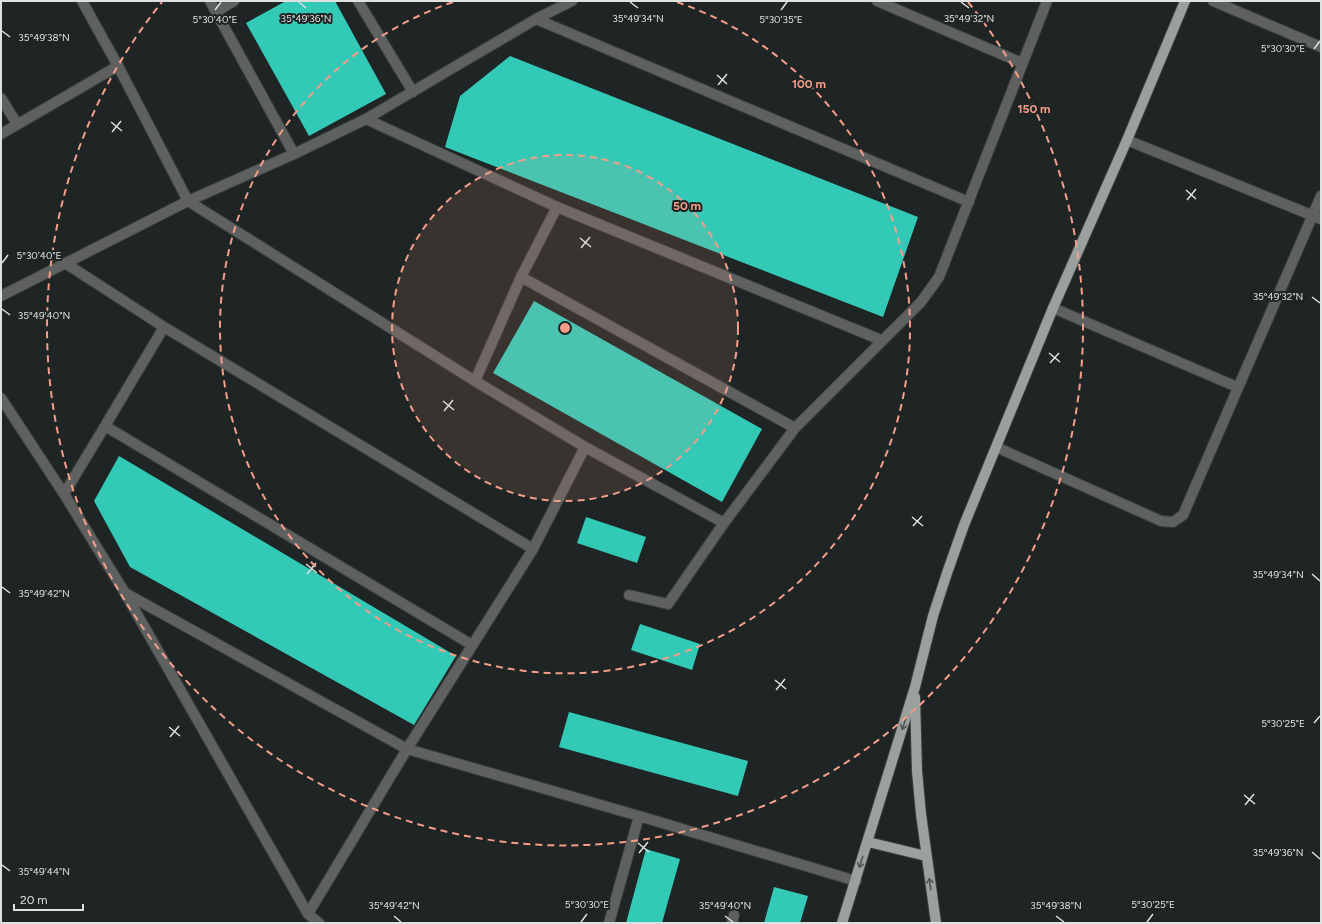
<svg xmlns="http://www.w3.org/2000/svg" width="1322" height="924" viewBox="0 0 1322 924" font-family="Figtree,sans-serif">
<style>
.building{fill:#33c9b7}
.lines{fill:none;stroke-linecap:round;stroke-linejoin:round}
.minor-casing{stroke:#3a3f3e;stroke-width:12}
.primary-casing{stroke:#3a3f3e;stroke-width:12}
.minor{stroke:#5f6161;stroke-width:10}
.primary{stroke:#9aa09e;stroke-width:10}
.oneway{stroke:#505655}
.ticks{fill:none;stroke:#dde1e0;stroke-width:1.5}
.ring{fill:none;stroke:#f49e8a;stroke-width:2;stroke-dasharray:7 5}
.ticks-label{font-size:10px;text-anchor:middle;fill:#dde1e0;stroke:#1f2524;stroke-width:4;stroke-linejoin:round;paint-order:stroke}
.centre{fill:#f49e8a;stroke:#1f2524;stroke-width:2}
.ring-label{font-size:12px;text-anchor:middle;font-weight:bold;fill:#f49e8a;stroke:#1f2524;stroke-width:4;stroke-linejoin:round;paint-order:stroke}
</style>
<rect width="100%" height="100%" fill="#1f2524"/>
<!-- building -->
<path class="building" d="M286,1H335L386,94L309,136L246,23Z
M510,56L918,217L883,317L445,147L460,96Z
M534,301L762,429L722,502L493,373Z
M119,456L456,656L414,725L130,567L94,501Z
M586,517L646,537L637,563L577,543Z
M640,624L700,644L692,670L631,650Z
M569,712L748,761L738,796L559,747Z
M646,849L680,859L662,923H626Z
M774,887L808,896L800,923H764Z"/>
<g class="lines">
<!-- minor casing -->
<g class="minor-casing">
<path id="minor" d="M82,1L118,66L188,201L475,381L585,447
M210,1L294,154
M358,1L413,92
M877,1L1022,63
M1213,1L1321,47
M216,12L234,1
M536,19L969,202
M1,98L17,124
M366,119L557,207
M1,134L118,66
M1127,140L1321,219
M65,263L164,327L533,549
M521,277L795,428
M1,296L188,201L294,154L366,119L536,19L572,1
M1053,308L1237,387
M164,327L105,426L472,645
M475,381L521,277L557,207L881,340
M1,398L64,494L125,593L308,914L319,923
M996,447L1161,521L1173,522L1183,515L1321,196
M64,494L105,426
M125,593L407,749L308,914
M629,595L668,604L724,523L795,428L921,302L939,277L1047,1
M639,816L407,749L533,549L585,447L724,523
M609,923L639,816L856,881
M732,923L734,915"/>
</g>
<!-- primary casing -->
<g class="primary-casing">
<path id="primary" d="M915,697L917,771L921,814L936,923
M868,842L926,856
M842,923L915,687L933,616L947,573L964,525L1053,308L1127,140L1185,1"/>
</g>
<!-- minor -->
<use href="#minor" class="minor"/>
<!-- primary -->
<use href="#primary" class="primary"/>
</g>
<!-- one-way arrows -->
<defs><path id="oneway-shaft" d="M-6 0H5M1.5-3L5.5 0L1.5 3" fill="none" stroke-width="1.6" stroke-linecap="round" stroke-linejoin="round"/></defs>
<g class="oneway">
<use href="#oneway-shaft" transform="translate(904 724) rotate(107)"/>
<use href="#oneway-shaft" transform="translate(861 862) rotate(107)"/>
<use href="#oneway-shaft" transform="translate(930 884) rotate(-98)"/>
</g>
<!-- ticks -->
<path class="ticks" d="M299,2L306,8M630,2L638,8M961,2L969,8M215,10L221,2M781,10L787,2M2,31L10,37M1314,49L1320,41M717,75L727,84M718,85L727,74M111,122L122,131M112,132L121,121M1186,190L1196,199M1187,200L1196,189M580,238L591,247M581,248L590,237M2,263L8,255M1312,297L1320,303M2,309L10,315M1049,353L1060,362M1050,363L1059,353M443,401L454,410M444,411L453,400M912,517L923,526M913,526L922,516M306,564L317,573M307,574L316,563M1312,574L1320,581M2,587L10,593M775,680L786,689M776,690L785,679M1314,723L1320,716M169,727L180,736M170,737L179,726M1244,795L1255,804M1245,805L1254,794M638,843L649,852M1312,852L1320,859M639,853L648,842M2,865L10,871M394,916L401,922M725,916L733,922M1056,916L1064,922M581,922L587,914M1147,922L1153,914"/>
<!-- distance rings -->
<circle cx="565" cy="328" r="173" fill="#f49e8a" fill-opacity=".12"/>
<g class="ring">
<circle cx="565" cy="328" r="173"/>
<path d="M677 2A345 345 0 1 1 453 2"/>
<path d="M968 2A518 518 0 1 1 162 2"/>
</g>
<g class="ticks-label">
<text x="969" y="22">35°49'32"N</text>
<text x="306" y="22">35°49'36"N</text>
<text x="638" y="22">35°49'34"N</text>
<text x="215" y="23">5°30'40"E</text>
<text x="781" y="23">5°30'35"E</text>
<text x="44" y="41">35°49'38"N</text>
<text x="1283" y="52">5°30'30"E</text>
<text x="39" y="259">5°30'40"E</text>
<text x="1278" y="300">35°49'32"N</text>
<text x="44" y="319">35°49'40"N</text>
<text x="1278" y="578">35°49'34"N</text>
<text x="44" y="597">35°49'42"N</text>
<text x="1283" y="727">5°30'25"E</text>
<text x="1278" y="856">35°49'36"N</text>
<text x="44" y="875">35°49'44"N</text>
<text x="587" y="908">5°30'30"E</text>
<text x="1153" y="908">5°30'25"E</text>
<text x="394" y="909">35°49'42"N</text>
<text x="725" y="909">35°49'40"N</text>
<text x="1056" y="909">35°49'38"N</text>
</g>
<circle cx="565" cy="328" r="6" class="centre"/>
<g class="ring-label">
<text x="809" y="88">100 m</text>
<text x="1034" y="113">150 m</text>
<text x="687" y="210">50 m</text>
</g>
<!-- border -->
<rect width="1322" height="924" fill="none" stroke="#dde1e0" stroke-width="4"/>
<!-- scale -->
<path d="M14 904v6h69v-6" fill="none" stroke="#dde1e0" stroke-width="2"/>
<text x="20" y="904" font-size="12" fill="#dde1e0" stroke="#1f2524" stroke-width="3" paint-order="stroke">20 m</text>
</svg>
